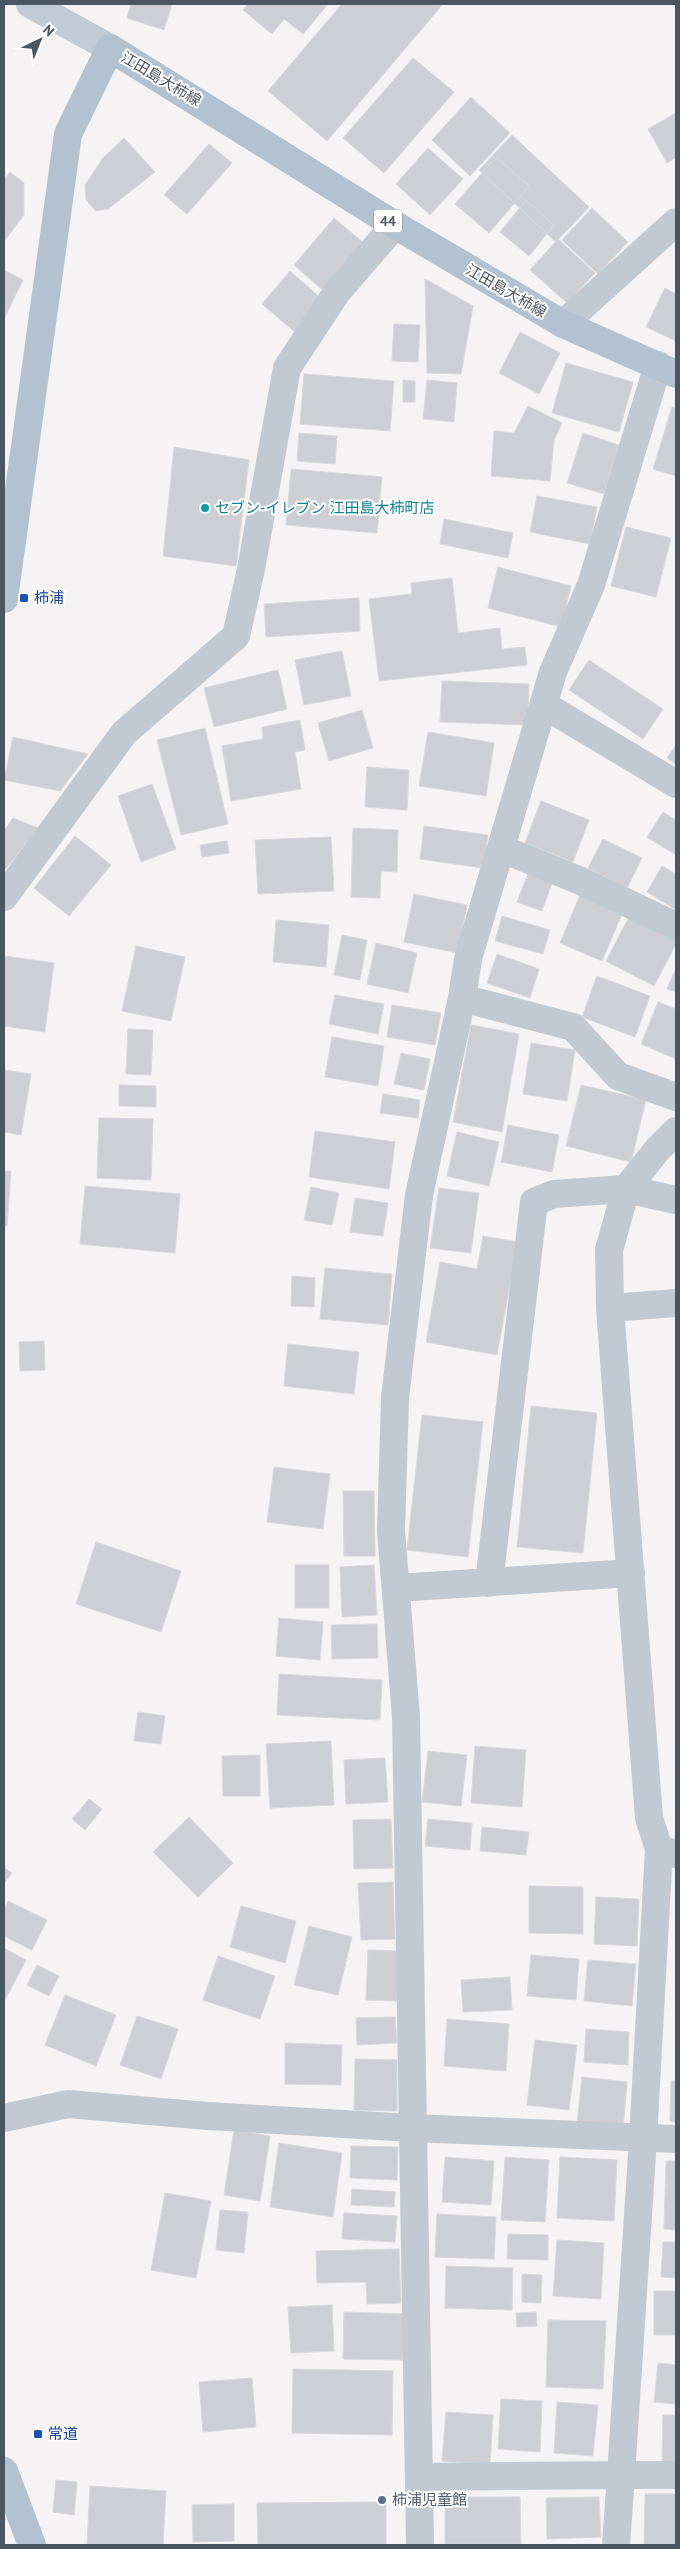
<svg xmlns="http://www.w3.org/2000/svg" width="680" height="2549" viewBox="0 0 680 2549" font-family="'PT Sans','Noto Sans JP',sans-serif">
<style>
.building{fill:#cdcfd5;stroke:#d7d9de}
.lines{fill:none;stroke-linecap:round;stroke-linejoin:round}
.street{stroke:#c1cad2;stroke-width:28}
.secondary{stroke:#c1cbd6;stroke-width:28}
.primary{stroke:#b3c2d1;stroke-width:28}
.culture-dot{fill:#0f9aa8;stroke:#fff;stroke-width:2}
.transit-dot{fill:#1a4fb4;stroke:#fff;stroke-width:2}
.service-dot{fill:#5c6f8a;stroke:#fff;stroke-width:2}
.labels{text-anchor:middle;stroke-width:4;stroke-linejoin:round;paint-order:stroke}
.shield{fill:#fff;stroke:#808990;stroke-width:1}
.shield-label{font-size:14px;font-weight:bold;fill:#4a5661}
.street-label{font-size:15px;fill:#4a5661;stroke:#fff}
.culture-label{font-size:15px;fill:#0d838f;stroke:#fff;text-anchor:start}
.transit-label{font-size:15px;fill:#164399;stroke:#fff;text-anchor:start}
.service-label{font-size:15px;fill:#4e5e75;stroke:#fff;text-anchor:start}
</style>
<rect width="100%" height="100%" fill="#f5f3f3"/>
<!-- building -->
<path class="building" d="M131,4H172L164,30L127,18Z
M248,4H328L303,34L284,19L272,34L243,10Z
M342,4H443L327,141L268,91Z
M413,58L454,92L384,173L343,138Z
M471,97L510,133L470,176L432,140Z
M676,113V157L667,163L648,129Z
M512,135L589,207L556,242L479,170Z
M124,138L155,172L108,209L96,211L86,200L85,185L103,158Z
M209,144L232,163L187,214L164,195Z
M428,148L463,179L430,215L396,184Z
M496,157L529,186L489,233L455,204Z
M10,172L24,183V215L5,240L4,180Z
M526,200L554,225L529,256L500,232Z
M592,208L628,242L598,274L562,240Z
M334,218L365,244L324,291L294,265Z
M558,239L595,273L567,303L530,270Z
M4,270L23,280L4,319Z
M290,271L323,300L296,333L262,304Z
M425,279L473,306L461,374L427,373Z
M665,288L676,294V341L646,327Z
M394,324L420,325L418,362L392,361Z
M520,332L560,353L539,394L499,373Z
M566,363L633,382L619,432L552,413Z
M304,374L394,381L390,431L300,424Z
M403,380L415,381V402H403Z
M427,380L457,383L454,422L423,419Z
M528,406L562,423L554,440L550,481L491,476L494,431L514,433Z
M672,407L676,409V476L653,469Z
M299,433L337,436L335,464L297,461Z
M583,433L619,445L604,494L567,483Z
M174,447L249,460L236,566L163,556Z
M291,469L382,477L377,533L286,525Z
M537,496L597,507L590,544L530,532Z
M444,519L513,533L508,558L440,544Z
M626,527L671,538L656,597L611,586Z
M498,567L571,586L561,627L488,608Z
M452,578L458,633L500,628L502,649L525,647L527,665L379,681L369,599L412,594L411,583Z
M359,598L360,631L266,637L264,604Z
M342,651L351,696L304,705L295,660Z
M589,660L663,709L643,739L569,690Z
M278,670L287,709L214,727L204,688Z
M442,681L529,684L528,725L440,722Z
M362,710L373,748L329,761L318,723Z
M300,720L305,750L295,752L301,789L231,801L222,746L263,739L262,727Z
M205,728L228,824L181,835L157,740Z
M428,732L494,743L486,796L419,786Z
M13,737L88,754L60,791L4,780Z
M676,745V764L667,758Z
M367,767L409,770L407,810L365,807Z
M152,784L176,849L141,862L118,796Z
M541,801L589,820L573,862L525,843Z
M663,812L676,820V855L647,837Z
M13,818L38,828L4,871V831Z
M424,826L488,835L483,868L420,859Z
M353,828L398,830L397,872L381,871L380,898L351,897Z
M75,836L111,865L69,916L34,888Z
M331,837L334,891L258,894L255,840Z
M603,839L642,858L627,888L588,868Z
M227,841L229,853L202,857L200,845Z
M662,866L676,874V910L647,892Z
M529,871L553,880L542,911L517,902Z
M414,894L467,905L458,953L404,942Z
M580,895L622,914L602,961L560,943Z
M631,913L676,936V944L654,986L606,961Z
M502,916L550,930L543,954L495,941Z
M276,920L329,925L326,967L273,962Z
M342,935L367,940L360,980L334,975Z
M376,943L417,953L408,993L367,984Z
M136,946L185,957L171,1021L122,1011Z
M497,954L539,969L530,998L487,983Z
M4,956L54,963L45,1032L4,1026Z
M676,968V992L667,989Z
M597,976L650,996L635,1037L582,1017Z
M335,995L384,1004L378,1034L329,1024Z
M658,1002L676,1009V1059L641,1044Z
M392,1005L441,1013L435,1045L387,1037Z
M471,1025L519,1034L502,1132L453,1122Z
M128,1029L153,1030L151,1075L126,1074Z
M332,1037L384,1046L378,1086L325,1077Z
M531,1043L575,1050L567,1101L523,1094Z
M401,1053L430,1059L424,1090L394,1084Z
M4,1070L31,1074L21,1135L4,1132Z
M119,1085L156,1086V1107L119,1106Z
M581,1085L646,1100L631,1162L566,1146Z
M383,1094L420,1100L418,1118L380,1113Z
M99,1118L153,1119L151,1180L97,1178Z
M508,1125L559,1135L552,1172L501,1162Z
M315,1131L395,1142L389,1189L309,1177Z
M457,1132L499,1142L489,1186L447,1176Z
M4,1171H11L7,1226H4Z
M85,1186L180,1194L175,1253L80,1244Z
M311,1187L339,1193L332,1225L304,1220Z
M439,1188L479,1193L471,1253L430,1248Z
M355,1198L388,1203L383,1236L350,1232Z
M483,1236L518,1242L497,1355L426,1342L440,1262L477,1269Z
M325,1268L392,1274L388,1325L320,1319Z
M292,1276L315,1278L314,1307L291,1306Z
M44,1341L45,1370L20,1371L19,1342Z
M288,1344L359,1352L354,1394L284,1386Z
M531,1406L597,1413L583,1553L517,1547Z
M422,1415L483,1422L468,1557L407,1550Z
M274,1467L330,1474L323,1529L267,1522Z
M343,1491H374L375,1556H344Z
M96,1542L181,1571L161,1632L76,1604Z
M295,1565H329V1608H295Z
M374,1565L377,1615L342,1617L340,1567Z
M279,1618L323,1622L320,1660L276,1656Z
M377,1624L378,1658L332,1659L331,1625Z
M279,1674L382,1680L380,1720L277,1715Z
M138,1712L165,1716L161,1744L134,1741Z
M331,1741L334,1805L270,1808L266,1744Z
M475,1746L526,1750L522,1807L471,1803Z
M428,1751L467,1755L461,1806L422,1802Z
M260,1755V1796H223L222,1756Z
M385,1758L388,1802L346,1804L344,1760Z
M89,1799L102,1809L85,1830L72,1819Z
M189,1817L233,1863L198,1897L153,1852Z
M391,1819L393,1868L354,1869L353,1820Z
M428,1819L472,1823L470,1850L425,1846Z
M482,1827L529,1832L526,1855L480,1851Z
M4,1867L12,1873L4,1883Z
M393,1882L395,1939L361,1940L358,1883Z
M529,1886L583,1887V1934L529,1933Z
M596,1897L639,1899L637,1946L594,1944Z
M8,1901L47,1920L32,1950L4,1936V1910Z
M241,1906L296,1921L285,1963L230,1947Z
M309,1926L352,1937L338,1995L294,1985Z
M4,1948L26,1960L4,2002Z
M368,1950L399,1951L397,2001L366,2000Z
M531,1955L579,1959L576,2000L527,1996Z
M218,1956L275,1976L260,2019L203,2000Z
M588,1960L636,1964L632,2006L584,2001Z
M37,1965L59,1976L49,1996L27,1985Z
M510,1977L512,2010L463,2012L461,1980Z
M65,1995L116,2015L96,2066L45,2045Z
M137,2016L178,2029L161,2079L120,2065Z
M395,2017L397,2043L357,2045L356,2018Z
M447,2019L509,2024L506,2071L444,2066Z
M586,2029L629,2032L628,2065L584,2062Z
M535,2040L577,2045L569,2110L527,2105Z
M285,2043L342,2045L341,2085L285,2084Z
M355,2059L397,2060V2111L354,2110Z
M582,2077L627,2082L623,2129L577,2124Z
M671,2081H676V2122L670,2121Z
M234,2130L270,2136L260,2201L224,2195Z
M279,2143L342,2153L333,2217L270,2207Z
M351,2146L398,2147L397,2180L350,2178Z
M445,2157L494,2161L491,2205L442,2202Z
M505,2157L549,2160L545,2222L501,2220Z
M560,2157L617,2160L614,2221L557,2218Z
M666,2161H676V2230L664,2229Z
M352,2189L395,2192L394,2207L351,2205Z
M165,2193L211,2201L196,2278L151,2270Z
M220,2210L248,2212L244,2253L216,2250Z
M344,2213L397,2216L395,2242L342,2239Z
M437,2214L496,2217L494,2259L435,2257Z
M508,2234L548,2235V2260L507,2259Z
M557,2240L604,2243L601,2299L553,2296Z
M663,2242H676V2278L661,2277Z
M399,2249L401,2303L367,2304L366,2282L317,2283L316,2251Z
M446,2266L513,2268L512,2310L445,2308Z
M522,2274L542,2275L541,2303L522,2302Z
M654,2291H676V2335H654Z
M332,2305L334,2351L291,2353L288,2307Z
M344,2312L405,2314L403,2360L343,2359Z
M536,2312L537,2326L517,2327L516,2313Z
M548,2320L606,2321L603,2389L546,2387Z
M658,2363L676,2365V2404L654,2402Z
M293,2369L393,2371L392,2435L292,2433Z
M252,2378L256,2427L203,2432L199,2382Z
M501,2399L542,2401L540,2452L498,2449Z
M557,2402L598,2405L593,2456L554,2453Z
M446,2412L493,2415L490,2464L442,2461Z
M663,2415H676V2464H662Z
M56,2480L77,2482L74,2515L53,2512Z
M90,2486L166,2491L163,2545H87Z
M645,2494H676V2545H644Z
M445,2497H520L521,2544H445Z
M599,2497L601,2537L547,2539L546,2498Z
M386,2502V2545H258L257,2503Z
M234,2504V2541L193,2542L192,2505Z"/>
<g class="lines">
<!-- street -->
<path class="street" d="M563,324L676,222
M544,705L676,784
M502,849L581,881L676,926
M4,897L124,733L236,636L251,569L287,368L337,292L395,225
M462,998L573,1027L618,1076L676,1097
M676,1131L657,1150L626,1189L609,1250L610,1308L676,1303
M610,1308L649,1818L659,1849L676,1854
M489,1583L534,1202L554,1194L626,1189L676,1200
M396,1588L631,1573
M4,2118L68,2104L208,2116L412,2128L676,2139
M419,2477L621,2475L643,2139L659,1849
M420,2545L406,1717L391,1531L395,1398L419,1195L462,998L468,959L553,672L591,585L658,365
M616,2545L621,2475H676"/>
<!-- secondary -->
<path class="secondary" d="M30,4L110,48"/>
<!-- primary -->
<path class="primary" d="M4,599L68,134L110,48L395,225L563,324L676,374
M4,2471L32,2545"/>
</g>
<!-- markers -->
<circle class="culture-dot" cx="205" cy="508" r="5"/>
<g class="transit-dot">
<rect x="19" y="593" width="10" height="10" rx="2.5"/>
<rect x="33" y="2429" width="10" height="10" rx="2.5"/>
</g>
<circle class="service-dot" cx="382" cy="2500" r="5"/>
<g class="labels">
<!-- shield labels -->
<rect class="shield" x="374" y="209.5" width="28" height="23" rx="4"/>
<g class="shield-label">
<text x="388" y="226">44</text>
</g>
<!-- street labels -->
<g class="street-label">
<text transform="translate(161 79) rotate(31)" y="5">江田島大柿線</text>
<text transform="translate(506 291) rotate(30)" y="5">江田島大柿線</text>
</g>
<!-- culture labels -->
<g class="culture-label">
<text x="215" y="513">セブン-イレブン 江田島大柿町店</text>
</g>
<!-- transit labels -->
<g class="transit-label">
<text x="34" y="603">柿浦</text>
<text x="48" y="2439">常道</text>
</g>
<!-- service labels -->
<g class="service-label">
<text x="392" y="2505">柿浦児童館</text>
</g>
</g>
<!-- border -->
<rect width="680" height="2549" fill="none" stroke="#4a5661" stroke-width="10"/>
<!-- north arrow -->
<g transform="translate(40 40) rotate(43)" stroke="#ffffff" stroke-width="4" paint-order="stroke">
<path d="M0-4L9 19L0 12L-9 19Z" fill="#4a5661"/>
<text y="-8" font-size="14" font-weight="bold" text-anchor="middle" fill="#4a5661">N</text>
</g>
</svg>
